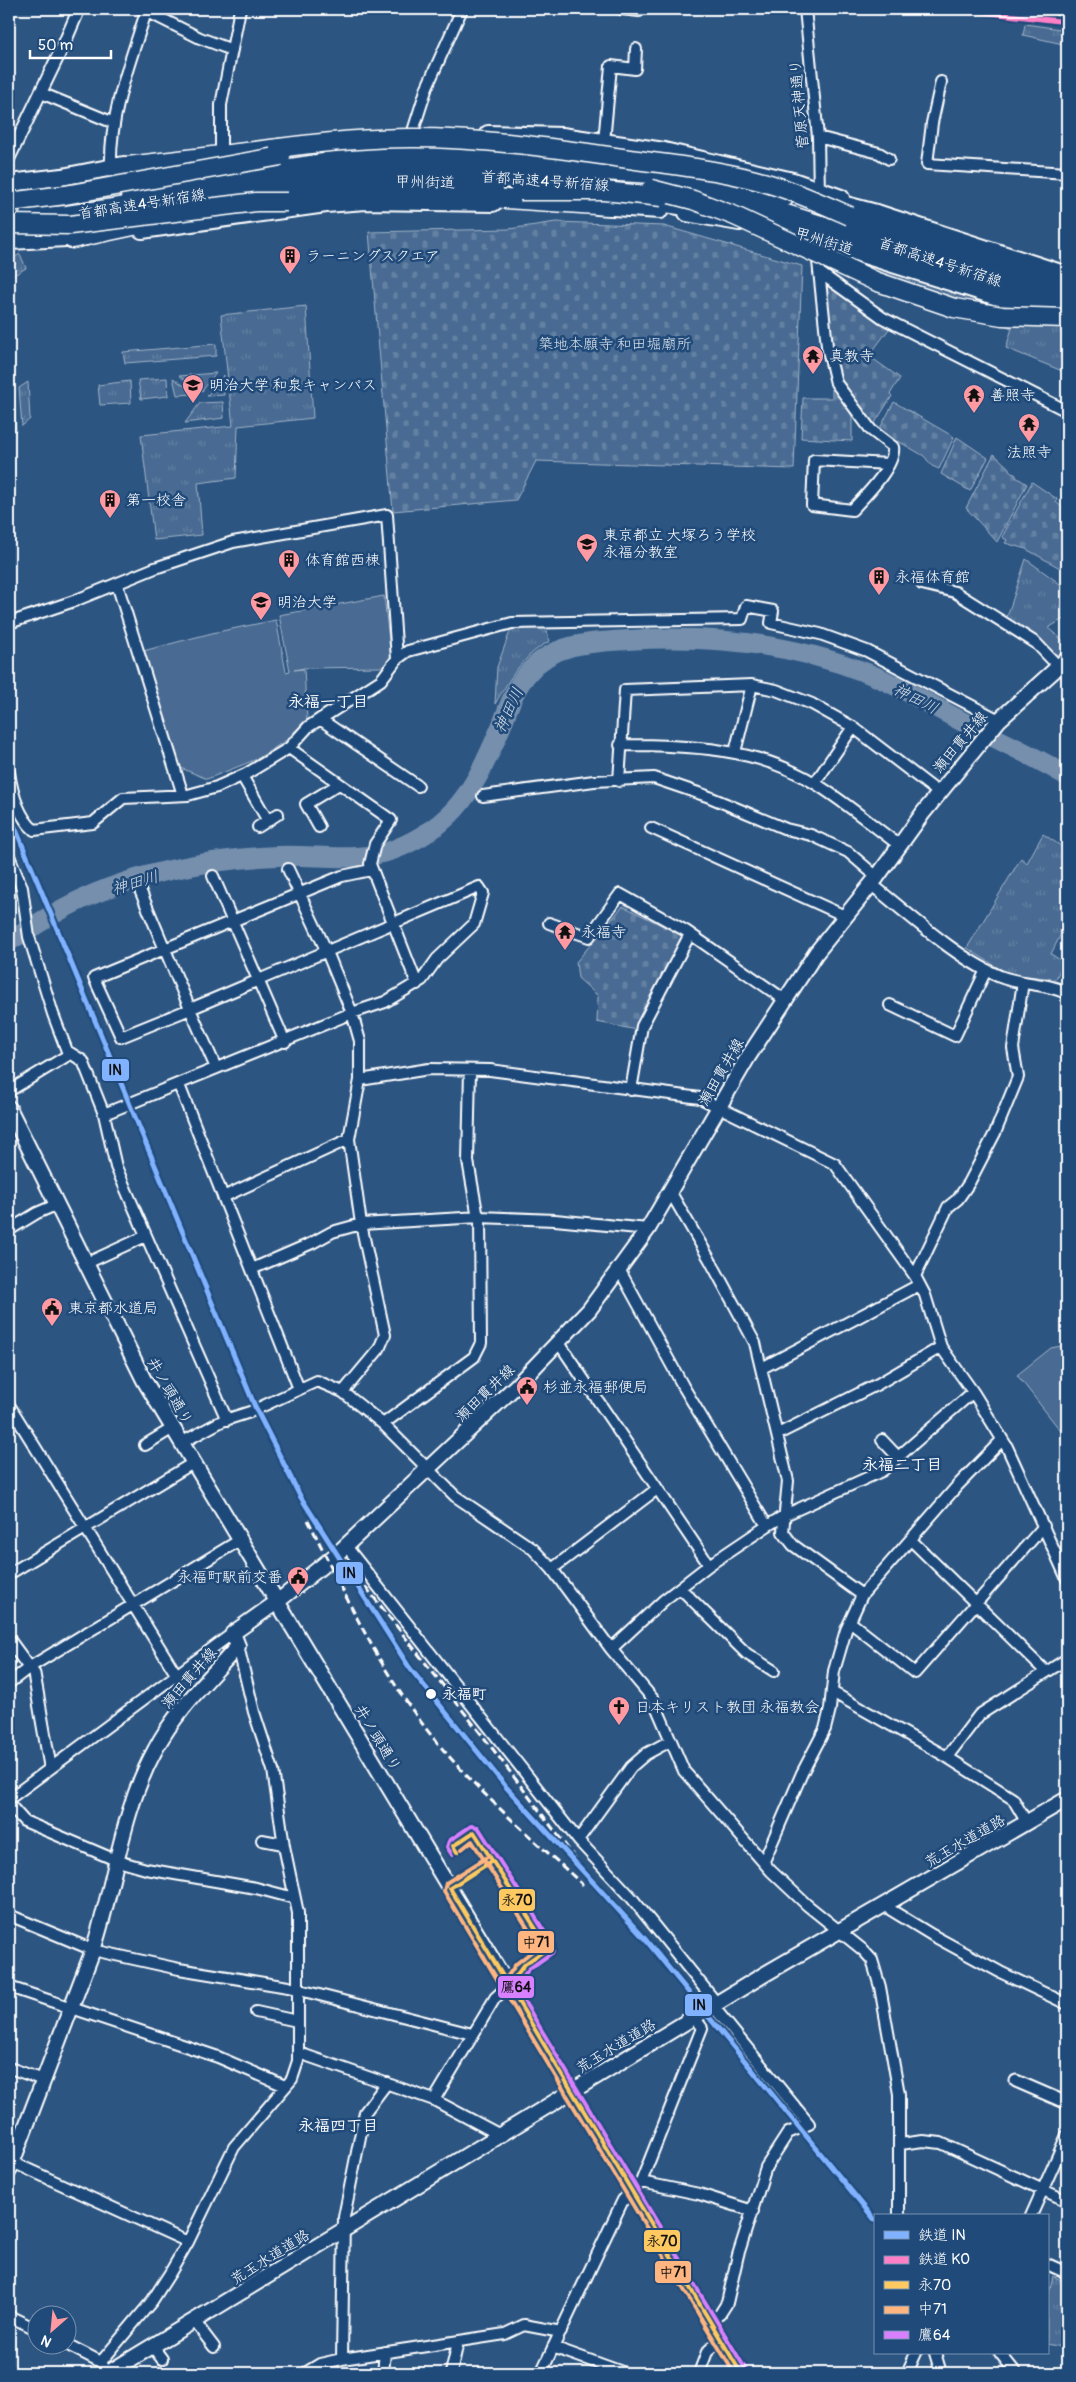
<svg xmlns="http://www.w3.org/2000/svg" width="1076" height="2382" viewBox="0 0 1076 2382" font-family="Pangolin,'Klee One',sans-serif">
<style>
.grass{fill:url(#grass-tufts);stroke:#a4b5c8}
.cemetery{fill:url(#cemetery-stones);stroke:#a4b5c8}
.garden{fill:#486b92;stroke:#a4b5c8}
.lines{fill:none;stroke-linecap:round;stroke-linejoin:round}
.river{stroke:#748fad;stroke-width:20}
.minor-casing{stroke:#fff;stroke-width:14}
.tertiary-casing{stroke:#fff;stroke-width:15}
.secondary-casing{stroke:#fff;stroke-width:18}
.trunk-casing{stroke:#fff;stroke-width:20}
.motorway-casing{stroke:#fff;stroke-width:21}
.minor{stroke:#1f4a7a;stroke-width:10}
.tertiary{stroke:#1f4a7a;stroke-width:11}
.secondary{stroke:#1f4a7a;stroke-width:14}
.trunk{stroke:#1f4a7a;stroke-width:16}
.motorway{stroke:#1f4a7a;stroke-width:18}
.rail{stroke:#fff;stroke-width:3;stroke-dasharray:8 4;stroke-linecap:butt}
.motorway-bridge-casing{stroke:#fff;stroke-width:21;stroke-linecap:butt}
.motorway-bridge{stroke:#1f4a7a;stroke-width:18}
.bus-1-casing{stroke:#1f4a7a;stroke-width:8}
.bus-2-casing{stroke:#1f4a7a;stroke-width:8}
.bus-3-casing{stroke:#1f4a7a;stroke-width:8}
.bus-1{stroke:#fdc960;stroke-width:4}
.bus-2{stroke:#ffb580;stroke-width:4}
.bus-3{stroke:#d880ff;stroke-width:4}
.rail-1-casing{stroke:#1f4a7a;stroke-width:9}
.rail-2-casing{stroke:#1f4a7a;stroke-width:9}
.rail-1{stroke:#80b2ff;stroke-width:5}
.rail-2{stroke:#ff80c6;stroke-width:5}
.stop-dot{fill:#fff;stroke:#1f4a7a;stroke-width:2}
.labels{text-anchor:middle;stroke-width:5;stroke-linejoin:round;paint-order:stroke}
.street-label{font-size:15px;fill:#fff;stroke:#1f4a7a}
.poi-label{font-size:15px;fill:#fff;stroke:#1f4a7a;text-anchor:start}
.park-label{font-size:15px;fill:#dae1e9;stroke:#1f4a7a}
.stop-label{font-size:15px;font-weight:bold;fill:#fff;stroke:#1f4a7a;text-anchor:start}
.water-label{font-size:16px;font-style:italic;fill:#d5dde6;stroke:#1f4a7a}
.neighbourhood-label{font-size:16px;font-weight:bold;fill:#fff;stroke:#1f4a7a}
.line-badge{stroke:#1f4a7a;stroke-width:2}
.pale-badge-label{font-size:14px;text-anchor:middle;font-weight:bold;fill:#111}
</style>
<defs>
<pattern id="grass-tufts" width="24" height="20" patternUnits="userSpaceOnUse" patternTransform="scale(1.25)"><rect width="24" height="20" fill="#486b92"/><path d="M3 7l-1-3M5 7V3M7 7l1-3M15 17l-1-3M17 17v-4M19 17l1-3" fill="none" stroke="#6381a2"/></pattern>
<pattern id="cemetery-stones" width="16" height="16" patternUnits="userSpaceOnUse" patternTransform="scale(1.25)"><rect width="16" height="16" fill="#486b92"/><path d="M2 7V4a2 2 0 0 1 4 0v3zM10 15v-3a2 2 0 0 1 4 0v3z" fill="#6381a2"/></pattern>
</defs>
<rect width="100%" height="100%" fill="#2c5582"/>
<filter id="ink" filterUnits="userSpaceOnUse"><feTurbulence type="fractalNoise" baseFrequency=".02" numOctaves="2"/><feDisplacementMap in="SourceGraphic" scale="10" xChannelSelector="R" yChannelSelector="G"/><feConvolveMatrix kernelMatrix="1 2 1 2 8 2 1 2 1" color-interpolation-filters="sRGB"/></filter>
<g filter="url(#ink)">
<!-- grass -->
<path class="grass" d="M1025,24L1067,30V45L1023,35Z
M20,254L26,268L9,278V261Z
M842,256L1067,330V373L1006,348L1012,328L820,263Z
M306,306L313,418L238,426L236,478L198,483L202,535L154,540L141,435L233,426L221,315Z
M216,344V356L125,363L123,352Z
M216,373L202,391L179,376Z
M224,375V395L207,396Z
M167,378L168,396L141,399L138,380Z
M173,378L196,394L177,395Z
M130,381L131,403L100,405L98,385Z
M28,382L30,419L22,426L19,388Z
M14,392L16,431H11L9,395Z
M223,402L224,418L185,423L200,403Z
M1026,559L1067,589V617L1048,628L1067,644V650L1060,656L1006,620Z
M512,626H544L550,641C523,655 510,678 495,704L497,667Z
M1043,834L1067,850V922L1051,954L1063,962L1056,979L1008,974L967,948L1021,858L1027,863Z
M1053,2276L1067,2283V2348L1047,2344V2301Z"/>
<!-- cemetery -->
<path class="cemetery" d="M556,222L664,226L802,266L794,469L536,461L516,500L393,511L369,232L509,229Z
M823,282L889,329L869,356L900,378L890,394L892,396L873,426L839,380Z
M832,388H836L852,416V441L801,438L803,398H832Z
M894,402L954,437L939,469L932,466L924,456L898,441L895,444L879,430Z
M957,437L988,458L970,491L941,474Z
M994,454L1009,468V470L1016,475V477L1027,484L997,542L966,508Z
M1032,482L1057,499L1056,502L1065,510L1063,513L1067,516V554L1060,568L1026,549L1005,543L1007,540L1002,537Z
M623,906L683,936L641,1016L637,1030L597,1022L598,996L578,978L576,962Z"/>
<!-- garden -->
<path class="garden" d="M384,596L391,658L382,667L304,668L294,670L304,669L307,720L285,741L257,759L207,779L181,768L143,651L212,633L276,620L286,672L290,671L279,615Z
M1066,1345H1067V1439L1017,1375L1051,1348Z"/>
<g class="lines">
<!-- river -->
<path class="river" d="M9,941C30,929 50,915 72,904C134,873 209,859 278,856C314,854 358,863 393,850C457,825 475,787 501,727C509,707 513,690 528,673C553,643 591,642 628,640C709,635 791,643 867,673C901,686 932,706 965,723C999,740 1034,756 1067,776"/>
<!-- minor casing -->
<g class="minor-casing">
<path id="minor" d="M142,9L200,38L232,50
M621,9L639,11
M805,9L818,137L819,194
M1058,9L1067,10
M941,82L932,123L927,164L1067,173
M41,93L114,123
M413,131L427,87L462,9
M818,137L879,153L889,159
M604,142L611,66L635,69L636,49
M221,149V105L240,9
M111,168C109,113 131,60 147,9
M817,252L827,346L836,383L871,430L893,447C896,466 864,497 852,510L812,505L814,460L889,464
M819,272L883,318L1067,411
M117,584L183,795
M922,584L955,592L1036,643L1058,666
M9,623L74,601L155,568L233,542L387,515L397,659L381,680L308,727L289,748L246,774L217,787L188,795L123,798L93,823L34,830C19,817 12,792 9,772
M397,659L408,651L512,623L742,619L746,606L773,611L771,623L820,634L867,651L999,720
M320,719L418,786
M620,745C687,745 757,747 816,784C845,802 872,825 899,845
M289,748L391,820L375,844L370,864L417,984
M735,752L752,685
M242,776L268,821
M619,781L625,690L752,685L776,690L812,704L853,727L939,793
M815,783L853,727
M483,796L594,781L654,778L707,796L786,829L811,835L848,852L877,877
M258,827L278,814
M319,827L306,804L339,784
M651,828L845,916
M9,856L22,888L29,937L53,1014L67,1051L83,1061L104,1114L116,1167L227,1420
M288,869L327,952L352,1013L360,1041V1080L349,1139L361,1224L385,1335L379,1349L343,1392
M213,876L285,1042
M549,923L589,937L620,894L686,931L785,1000
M890,1005L955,1036L986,970
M216,1068L190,1009L121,1037L94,978L342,876L371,870
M360,1080L429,1069L490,1070L700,1098L835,1164L915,1276L925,1295L941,1347L973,1392L1007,1447L1067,1579
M179,1085L299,1389
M631,1090L642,1026L690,934
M9,1091L70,1054
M104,1114L352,1013L385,1002L422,980L437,959L474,924L483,893L479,887L190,1009L140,890
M671,1193L710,1260L755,1343L788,1481L783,1532L793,1545L862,1595
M223,1197L349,1139
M9,1230L37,1213L58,1204
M87,1263L146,1236
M252,1269L312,1243L332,1232L361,1224L480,1217L555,1220L648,1229
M619,1269L683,1386L767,1526
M915,1276L948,1207L958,1199L969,1183L995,1133L1018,1077L1013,1048L1023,982
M559,1343L709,1565
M762,1368L919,1285
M9,1405L176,1674
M383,1424L474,1357L481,1343L480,1217L477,1212L468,1161L470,1070
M778,1434L878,1384L941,1347
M882,1440L898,1457
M181,1443L222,1421L250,1412L317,1381L343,1392L383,1424L455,1496L533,1549L552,1569L611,1649L653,1699L684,1771L771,1871L807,1905L863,1950L872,1960L880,1987L899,2094V2216
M145,1445L173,1428
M911,1540L1046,1672
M346,1546L578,1840L631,1897L714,2000L717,2011L809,2124L788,2133L766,2167L738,2255L727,2303L720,2314L710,2321
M552,1569L657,1489
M9,1574L193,1463
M680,1588L747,1654L774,1671
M850,1622L915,1673L1044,1526
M611,1649L664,1600L709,1565L767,1526L785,1515L882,1471L973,1392
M9,1683L30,1667L240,1540
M832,1692L947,1757L1013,1799L1027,1823
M947,1757L979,1715L1067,1659
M9,1799L233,1633
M9,1804L24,1821L118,1861L146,1869L256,1888L294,1898
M262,1840L283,1844
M578,1840L631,1767L646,1754L670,1741
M764,1861L802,1773L825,1729L830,1709L834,1671L846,1630L862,1595L958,1485L1002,1440
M888,1902L891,1910L932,1935L1000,1972L1067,2004
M9,1915L93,1950L179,1969L288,1987L472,2034
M9,1987L218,2057L285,2086
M256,2012L297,2021
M299,2053L434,2100L500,2135
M10,2068L43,2080
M434,2100L495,1998L508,1986
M900,2144L923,2141L941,2143L1067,2201
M12,2162L188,2242
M641,2182L699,2194L753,2211
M1031,2216L1067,2135
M1047,2264L1067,2273
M9,2316L38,2330
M195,2322L214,2347
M66,2344L101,2362L104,2368
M153,2347L162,2359
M553,2347L625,2373
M935,2353L941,2373
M1000,2353L1016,2373
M342,2359L344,2217L365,2112L387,2083
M101,2362L152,2301L170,2273L188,2242L234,2147L292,2079L298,2061V1913L284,1846L273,1770L254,1712L238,1646
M305,2373L320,2364L342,2359L505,2334L524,2325L561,2332
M383,2373L385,2352
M451,2373L458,2342
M541,2373L623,2200L641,2182L702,2028L694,2017
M699,2373L707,2352L721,2339
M907,2373L916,2353"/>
</g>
<!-- tertiary casing -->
<g class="tertiary-casing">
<path id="tertiary" d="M9,158L64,44L79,9
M871,884C907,913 962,963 1004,978C1025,985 1047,983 1067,993
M9,1640L34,1674L50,1766
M1016,2081L1067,2103"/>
</g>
<!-- secondary casing -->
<g class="secondary-casing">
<path id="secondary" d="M9,1108L144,1380L741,2373
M9,2171L93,1950C115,1884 121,1812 155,1750C175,1711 209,1679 238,1646L233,1633L277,1602L337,1554L517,1385L589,1310L648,1229L748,1057L816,953L877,877L923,813L999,720L1067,659
M108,2373L765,1974L1067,1799"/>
</g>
<!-- trunk casing -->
<g class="trunk-casing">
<path id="trunk" d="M488,134L562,136L664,151L793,181L841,198
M331,155C419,147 506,155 594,161
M9,183L62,177L124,165
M827,200L880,214L1067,275
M646,201L699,209
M597,206L660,210
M687,213L739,222
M766,224L1055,315
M142,230L326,204L366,201L493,203
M9,241L85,237"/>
</g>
<!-- motorway casing -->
<g class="motorway-casing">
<path id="motorway" d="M111,168L279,148
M129,192L324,163L405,159L652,174L701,179L785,197
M686,193L783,213L1067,303
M477,197L611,206
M268,198C343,183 418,185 494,189
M837,212L1067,287
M28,217L67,215L285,182L364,174H446L583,184
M72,239L157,221"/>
</g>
<!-- minor -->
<use href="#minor" class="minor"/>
<!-- tertiary -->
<use href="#tertiary" class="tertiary"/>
<!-- secondary -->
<use href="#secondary" class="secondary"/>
<!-- trunk -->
<use href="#trunk" class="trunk"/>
<!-- motorway -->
<use href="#motorway" class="motorway"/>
<!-- rail -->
<path class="rail" d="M308,1520C342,1588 373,1657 418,1718C465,1782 525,1831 583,1885
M321,1530L489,1744L591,1879"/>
<!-- motorway-bridge casing -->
<g class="motorway-bridge-casing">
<path id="motorway-bridge" d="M279,148C323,142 367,138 412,138C480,138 548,147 615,157C669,165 724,169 776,186C801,194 825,205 850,216
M651,189L693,200L735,216L875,281L954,308L1002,316L1067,318
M520,191H604L662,197
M9,202L65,195L281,156
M9,224L70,225L256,202H287"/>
</g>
<!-- motorway-bridge -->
<use href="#motorway-bridge" class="motorway-bridge"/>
<!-- bus-1 casing -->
<g class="bus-1-casing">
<path id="bus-1" d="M457,1852L453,1846L474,1832L548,1948L525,1964L508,1986
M492,1861L450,1888L741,2373"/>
</g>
<!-- bus-2 casing -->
<g class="bus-2-casing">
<path id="bus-2" d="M462,1849L472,1841L539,1946L516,1964L503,1983
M489,1856L446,1883L444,1891L734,2373"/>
</g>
<!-- bus-3 casing -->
<g class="bus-3-casing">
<path id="bus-3" d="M452,1855L447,1847L449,1841L471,1826L478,1827L553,1945V1952L529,1969L515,1986L746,2370"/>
</g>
<!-- bus-1 -->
<use href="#bus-1" class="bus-1"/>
<!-- bus-2 -->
<use href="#bus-2" class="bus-2"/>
<!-- bus-3 -->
<use href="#bus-3" class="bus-3"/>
<!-- rail-1 casing -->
<g class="rail-1-casing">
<path id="rail-1" d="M9,813L256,1409L300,1496L409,1667L507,1788L645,1939L875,2220"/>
</g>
<!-- rail-2 casing -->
<g class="rail-2-casing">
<path id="rail-2" d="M957,9L1067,22"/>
</g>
<!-- rail-1 -->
<use href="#rail-1" class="rail-1"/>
<!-- rail-2 -->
<use href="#rail-2" class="rail-2"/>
</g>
</g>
<!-- icons -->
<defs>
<g id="building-pin" transform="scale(1.125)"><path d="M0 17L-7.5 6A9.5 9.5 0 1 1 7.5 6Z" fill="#ff9aa2" stroke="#1f4a7a"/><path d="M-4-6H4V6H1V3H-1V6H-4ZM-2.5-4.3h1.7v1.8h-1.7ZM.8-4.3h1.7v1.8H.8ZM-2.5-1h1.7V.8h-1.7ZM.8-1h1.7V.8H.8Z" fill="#111"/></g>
<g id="temple-pin" transform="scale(1.125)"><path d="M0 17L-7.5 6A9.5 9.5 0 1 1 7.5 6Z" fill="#ff9aa2" stroke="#1f4a7a"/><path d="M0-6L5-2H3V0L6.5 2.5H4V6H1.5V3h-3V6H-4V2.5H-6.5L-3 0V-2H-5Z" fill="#111"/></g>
<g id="university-pin" transform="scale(1.125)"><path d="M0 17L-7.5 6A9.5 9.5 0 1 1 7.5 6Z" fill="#ff9aa2" stroke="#1f4a7a"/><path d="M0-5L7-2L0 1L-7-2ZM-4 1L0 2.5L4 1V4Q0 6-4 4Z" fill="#111"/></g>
<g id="school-pin" transform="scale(1.125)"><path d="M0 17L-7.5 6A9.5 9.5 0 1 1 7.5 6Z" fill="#ff9aa2" stroke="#1f4a7a"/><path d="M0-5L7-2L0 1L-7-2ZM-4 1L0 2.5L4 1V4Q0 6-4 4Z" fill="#111"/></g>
<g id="civic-pin" transform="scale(1.125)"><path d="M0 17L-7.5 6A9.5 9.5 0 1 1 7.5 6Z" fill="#ff9aa2" stroke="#1f4a7a"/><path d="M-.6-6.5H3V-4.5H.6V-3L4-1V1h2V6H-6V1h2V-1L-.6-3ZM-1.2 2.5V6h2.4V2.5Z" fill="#111"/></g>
<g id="church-pin" transform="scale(1.125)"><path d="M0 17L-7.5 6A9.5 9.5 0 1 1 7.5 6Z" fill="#ff9aa2" stroke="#1f4a7a"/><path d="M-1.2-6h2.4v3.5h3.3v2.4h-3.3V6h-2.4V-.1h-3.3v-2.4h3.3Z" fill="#111"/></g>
</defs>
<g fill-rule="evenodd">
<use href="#building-pin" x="290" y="256"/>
<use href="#temple-pin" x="813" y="356"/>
<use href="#university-pin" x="193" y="385"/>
<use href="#temple-pin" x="974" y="395"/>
<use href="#temple-pin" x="1029" y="424"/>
<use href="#building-pin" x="110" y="500"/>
<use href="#school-pin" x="587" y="544"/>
<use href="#building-pin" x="289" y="560"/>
<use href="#building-pin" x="879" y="577"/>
<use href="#university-pin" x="261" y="602"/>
<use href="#temple-pin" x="565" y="932"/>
<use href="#civic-pin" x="52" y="1308"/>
<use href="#civic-pin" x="527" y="1387"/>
<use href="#civic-pin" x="298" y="1577"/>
<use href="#church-pin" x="619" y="1707"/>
</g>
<!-- markers -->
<circle class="stop-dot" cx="431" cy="1694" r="6"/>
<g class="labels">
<!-- street labels -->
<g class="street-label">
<text transform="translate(799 104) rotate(-95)" y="5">菅原天神通り</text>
<text transform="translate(545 181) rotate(4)" y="5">首都高速4号新宿線</text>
<text transform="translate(425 182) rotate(1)" y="5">甲州街道</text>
<text transform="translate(142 204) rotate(-9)" y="5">首都高速4号新宿線</text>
<text transform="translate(824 241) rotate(17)" y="5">甲州街道</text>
<text transform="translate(940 262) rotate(18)" y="5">首都高速4号新宿線</text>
<text transform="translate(960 742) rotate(-50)" y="5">瀬田貫井線</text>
<text transform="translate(721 1072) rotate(-60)" y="5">瀬田貫井線</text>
<text transform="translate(170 1391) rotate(60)" y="5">井ノ頭通り</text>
<text transform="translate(485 1393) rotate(-44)" y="5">瀬田貫井線</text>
<text transform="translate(189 1678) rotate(-49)" y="5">瀬田貫井線</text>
<text transform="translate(378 1738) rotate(59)" y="5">井ノ頭通り</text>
<text transform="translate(965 1841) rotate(-30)" y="5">荒玉水道道路</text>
<text transform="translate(616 2046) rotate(-31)" y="5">荒玉水道道路</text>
<text transform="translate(270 2257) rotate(-32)" y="5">荒玉水道道路</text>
</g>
<!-- poi labels -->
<g class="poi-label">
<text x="306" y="261">ラーニングスクエア</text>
<text x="829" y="361">真教寺</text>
<text x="209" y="390">明治大学 和泉キャンパス</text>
<text x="990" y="400">善照寺</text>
<text x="1029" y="457" text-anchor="middle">法照寺</text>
<text x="126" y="505">第一校舎</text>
<text x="603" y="540">東京都立 大塚ろう学校<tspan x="603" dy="17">永福分教室</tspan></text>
<text x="305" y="565">体育館西棟</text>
<text x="895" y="582">永福体育館</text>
<text x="277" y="607">明治大学</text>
<text x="581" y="937">永福寺</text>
<text x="68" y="1313">東京都水道局</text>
<text x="543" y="1392">杉並永福郵便局</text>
<text x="282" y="1582" text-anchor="end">永福町駅前交番</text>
<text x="635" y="1712">日本キリスト教団 永福教会</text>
</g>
<!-- park labels -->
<g class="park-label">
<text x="615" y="349">築地本願寺 和田堀廟所</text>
</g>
<!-- stop labels -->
<g class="stop-label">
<text x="442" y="1699">永福町</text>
</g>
<!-- water labels -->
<g class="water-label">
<text transform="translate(916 698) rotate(27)" y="6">神田川</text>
<text transform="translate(508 710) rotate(-65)" y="6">神田川</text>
<text transform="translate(135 882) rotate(-16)" y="6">神田川</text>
</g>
<!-- neighbourhood labels -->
<g class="neighbourhood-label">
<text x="328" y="707">永福一丁目</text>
<text x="902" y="1470">永福二丁目</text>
<text x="338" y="2131">永福四丁目</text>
</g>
</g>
<g class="line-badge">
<rect x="101" y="1058" width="29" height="24" rx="5" fill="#80b2ff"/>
<rect x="335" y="1561" width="29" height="24" rx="5" fill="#80b2ff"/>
<rect x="498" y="1888" width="38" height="24" rx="5" fill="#fdc960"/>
<rect x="517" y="1930" width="38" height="24" rx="5" fill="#ffb580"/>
<rect x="497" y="1975" width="38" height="24" rx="5" fill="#d880ff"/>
<rect x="684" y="1993" width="29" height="24" rx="5" fill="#80b2ff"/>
<rect x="643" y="2229" width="38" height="24" rx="5" fill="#fdc960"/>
<rect x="654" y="2260" width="38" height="24" rx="5" fill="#ffb580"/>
</g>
<g class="pale-badge-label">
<text x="115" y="1075">IN</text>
<text x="349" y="1578">IN</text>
<text x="517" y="1905">永70</text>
<text x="536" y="1947">中71</text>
<text x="516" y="1992">鷹64</text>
<text x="699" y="2010">IN</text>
<text x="662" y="2246">永70</text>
<text x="673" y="2277">中71</text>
</g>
<!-- margin -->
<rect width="1076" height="2382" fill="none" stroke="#1f4a7a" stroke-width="30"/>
<rect x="15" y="15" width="1046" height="2352" fill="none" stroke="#fff" stroke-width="2" filter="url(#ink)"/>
<!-- legend -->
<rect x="874" y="2214" width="175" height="140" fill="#1f4a7a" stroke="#7992af"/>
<rect x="884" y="2231" width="25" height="8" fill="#80b2ff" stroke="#7992af"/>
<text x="918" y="2240" font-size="15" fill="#ffffff">鉄道 IN</text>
<rect x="884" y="2256" width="25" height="8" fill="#ff80c6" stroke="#7992af"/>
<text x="918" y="2264" font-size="15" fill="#ffffff">鉄道 KO</text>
<rect x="884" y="2281" width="25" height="8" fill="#fdc960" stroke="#7992af"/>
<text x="918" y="2290" font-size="15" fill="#ffffff">永70</text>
<rect x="884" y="2306" width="25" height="8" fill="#ffb580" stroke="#7992af"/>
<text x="918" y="2314" font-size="15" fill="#ffffff">中71</text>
<rect x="884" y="2331" width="25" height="8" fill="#d880ff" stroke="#7992af"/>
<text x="918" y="2340" font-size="15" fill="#ffffff">鷹64</text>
<!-- north arrow -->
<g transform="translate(52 2330) rotate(207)"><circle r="24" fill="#1f4a7a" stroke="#7992af"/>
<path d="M0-4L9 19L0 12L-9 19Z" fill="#ff9aa2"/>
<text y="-8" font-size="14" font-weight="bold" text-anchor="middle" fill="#ffffff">N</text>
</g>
<!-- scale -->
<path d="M30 50v8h81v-8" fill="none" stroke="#ffffff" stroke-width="2.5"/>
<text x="38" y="50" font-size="15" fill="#ffffff" stroke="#1f4a7a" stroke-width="4" paint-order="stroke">50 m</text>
</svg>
